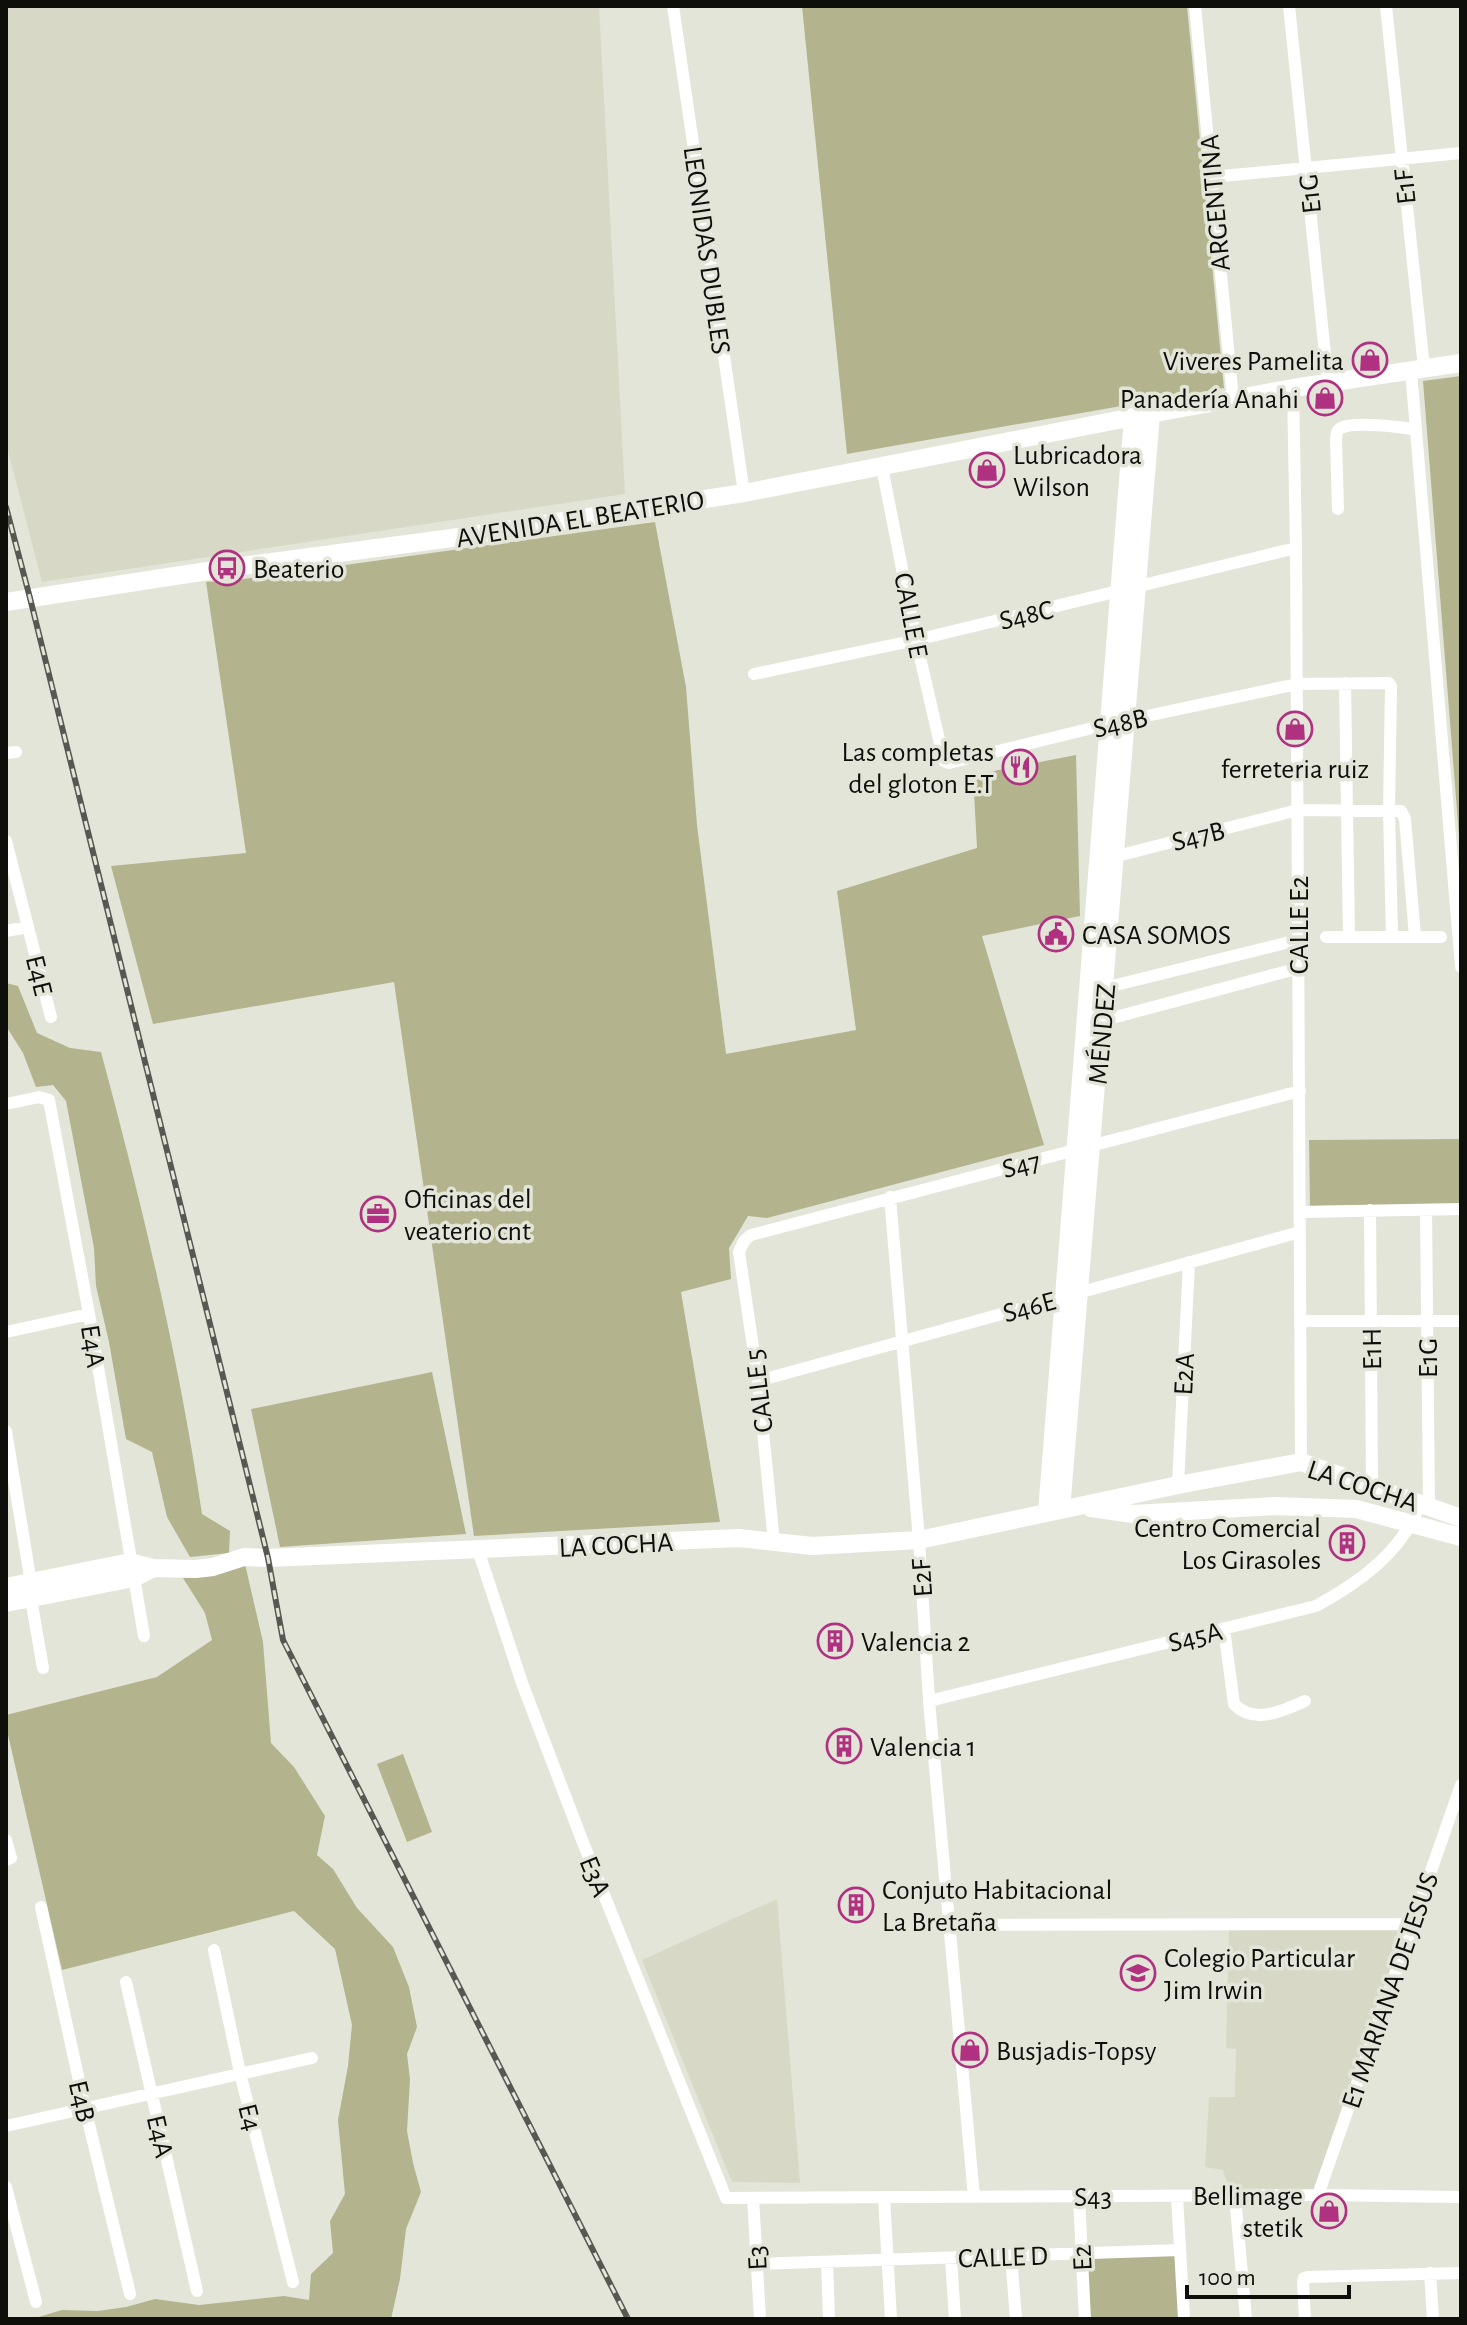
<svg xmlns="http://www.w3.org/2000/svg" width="1467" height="2325" viewBox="0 0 1467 2325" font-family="'Alegreya Sans',sans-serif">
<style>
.built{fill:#d7d8c6}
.green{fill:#b3b48d}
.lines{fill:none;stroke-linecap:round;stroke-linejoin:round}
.street{stroke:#fff;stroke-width:12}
.secondary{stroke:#fff;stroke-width:18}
.rail-casing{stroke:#575852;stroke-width:6}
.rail{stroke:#e4e5d9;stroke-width:3;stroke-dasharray:9;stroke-linecap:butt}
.labels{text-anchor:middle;stroke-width:7;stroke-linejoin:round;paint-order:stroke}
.street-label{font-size:28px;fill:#0e0f0b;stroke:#e4e5d9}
.poi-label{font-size:28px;fill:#0e0f0b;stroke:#e4e5d9;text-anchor:start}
</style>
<rect width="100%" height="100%" fill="#e4e5d9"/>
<!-- built -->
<path class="built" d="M6,6H599L625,494L42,582L6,443Z
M777,1899L800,2183L732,2182L642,1960Z
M1229,1924H1413L1318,2195L1231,2196L1223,2170L1205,2167L1209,2097H1235L1236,2049L1226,2048Z"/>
<!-- green -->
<path class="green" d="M802,6H1187L1224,388L847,454Z
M1461,376V861L1423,381Z
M655,522L686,687L697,825L726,1054L856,1030L837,891L977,848L973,775L1076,755L1080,916L982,936L1044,1145L767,1218L748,1216L729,1248L731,1279L681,1292L720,1522L474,1536L394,982L153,1024L111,866L246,853L206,582L237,580Z
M6,983L18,986L37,1033L70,1048L101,1052C142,1204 179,1358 202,1514L230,1531L229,1553L190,1557L167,1517L152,1452L126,1439L109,1342L96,1286L94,1248L66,1101L53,1085L36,1087L23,1053L6,1026Z
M1461,1139V1204L1310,1206L1309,1140Z
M432,1372L466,1534L280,1547L251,1409Z
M245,1564L263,1642L271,1743L294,1767L325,1816L317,1855L333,1869L357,1908L393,1947L409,1987L417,2027L407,2054L410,2079L407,2131L413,2163L421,2192L406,2229L400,2279L391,2319H32L62,2310L98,2311L126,2307L155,2299L199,2305L284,2296L309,2300L311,2274L333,2253L330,2221L345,2194L338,2120L348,2066L352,2025L335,1949L294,1911L62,1970L6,1726V1715L157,1677L212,1640L205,1613L183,1578Z
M403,1754L432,1832L407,1842L377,1764Z
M1180,2255V2319H1088L1084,2257Z"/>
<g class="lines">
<!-- street -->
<path class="street" d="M673,6L744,493
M1195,6L1233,399
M1289,6L1328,383
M1386,6L1424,368
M1212,177L1461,153
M1411,371L1461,967
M1293,388L1296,548L1301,1462
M882,467L916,640L944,761L949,763L1109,724L1297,684L1389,683L1391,686L1389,810L1392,936
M1338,509L1336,439C1337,433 1336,431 1341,428C1353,421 1403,427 1416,430
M754,674L916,640L1296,548
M1345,683L1349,936
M6,753L16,752
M6,841L51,1017
M1109,858L1298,810L1401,811L1405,819L1415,936
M6,931L28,927
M1326,937H1441
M1100,989L1298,940
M1097,1022L1299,968
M6,1104L39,1097L49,1100L89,1314L144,1636
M890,1197L919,1540L929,1701L974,2197
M1370,1210L1372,1487
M1426,1210L1429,1507
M1300,1212L1461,1209
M1300,1321H1461
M6,1332L89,1314
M758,1381L1300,1232
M6,1431L31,1583
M1178,1485L1189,1262
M774,1542L758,1381L739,1252L744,1241L751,1235L1300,1091
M478,1550L522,1683L582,1840L726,2198L1318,2195L1461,2197
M31,1599L43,1668
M1224,1629L1234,1704C1254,1725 1283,1711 1305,1701
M929,1701L1316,1606C1360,1582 1402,1552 1420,1504
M6,1840L11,1858L6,1860
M41,1907L85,2108L130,2294
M949,1925L1413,1924
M214,1950L240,2073L293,2282
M126,1982L197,2291
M6,2126L312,2058
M6,2187L36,2302
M1318,2195L1461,1785
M1177,2196L1184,2319
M1235,2196L1246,2319
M884,2197L891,2319
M1079,2197L1085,2319
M753,2198L760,2319
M1011,2256L1016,2319
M951,2258L955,2319
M827,2262L829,2319
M756,2264L1180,2250
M1430,2273L1433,2319
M1305,2319L1303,2283L1304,2278L1308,2277L1461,2273"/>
<!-- secondary -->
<path class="secondary" d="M6,602L227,568L459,537L744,493L1133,417L1293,388L1461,363
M1091,1508L1133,1514L1276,1506L1356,1509L1461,1537
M1061,1510L1151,414
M1047,1513L1133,417
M6,1587L130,1562L153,1568L196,1569L213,1567L244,1557L268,1558L739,1538L812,1546L919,1540L1178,1485L1301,1462L1461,1518
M6,1603L134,1578L153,1568"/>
<!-- rail casing -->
<g class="rail-casing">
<path id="rail" d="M6,507L30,598L268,1558L283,1640L628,2319"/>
</g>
<!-- rail -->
<use href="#rail" class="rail"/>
</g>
<!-- icons -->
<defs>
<g id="shop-ring" transform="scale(1.8)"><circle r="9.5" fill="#e4e5d9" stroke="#af3180" stroke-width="1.5"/><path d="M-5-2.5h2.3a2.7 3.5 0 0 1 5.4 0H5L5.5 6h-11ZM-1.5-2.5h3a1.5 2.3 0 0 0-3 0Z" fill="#af3180"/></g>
<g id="bus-ring" transform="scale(1.8)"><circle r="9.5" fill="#e4e5d9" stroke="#af3180" stroke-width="1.5"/><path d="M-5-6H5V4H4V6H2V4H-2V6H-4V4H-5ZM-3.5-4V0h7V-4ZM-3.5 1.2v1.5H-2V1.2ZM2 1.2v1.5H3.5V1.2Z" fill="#af3180"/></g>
<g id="restaurant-ring" transform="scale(1.8)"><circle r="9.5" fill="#e4e5d9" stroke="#af3180" stroke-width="1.5"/><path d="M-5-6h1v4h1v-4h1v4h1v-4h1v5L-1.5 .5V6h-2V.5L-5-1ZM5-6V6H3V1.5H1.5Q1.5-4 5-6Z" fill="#af3180"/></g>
<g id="civic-ring" transform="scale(1.8)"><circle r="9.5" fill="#e4e5d9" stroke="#af3180" stroke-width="1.5"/><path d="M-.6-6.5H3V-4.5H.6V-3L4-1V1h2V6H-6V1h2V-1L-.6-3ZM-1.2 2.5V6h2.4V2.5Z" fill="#af3180"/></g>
<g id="office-ring" transform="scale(1.8)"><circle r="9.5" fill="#e4e5d9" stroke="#af3180" stroke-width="1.5"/><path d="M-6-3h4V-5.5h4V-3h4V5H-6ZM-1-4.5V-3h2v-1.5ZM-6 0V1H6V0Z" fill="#af3180"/></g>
<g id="building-ring" transform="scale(1.8)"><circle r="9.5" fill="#e4e5d9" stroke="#af3180" stroke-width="1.5"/><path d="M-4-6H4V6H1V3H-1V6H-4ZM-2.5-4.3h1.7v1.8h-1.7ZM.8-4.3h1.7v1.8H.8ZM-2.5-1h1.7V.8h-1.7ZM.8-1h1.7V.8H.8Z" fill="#af3180"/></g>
<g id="school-ring" transform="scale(1.8)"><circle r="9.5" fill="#e4e5d9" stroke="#af3180" stroke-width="1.5"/><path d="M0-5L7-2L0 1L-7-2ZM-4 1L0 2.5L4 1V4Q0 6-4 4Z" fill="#af3180"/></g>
</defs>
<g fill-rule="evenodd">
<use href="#shop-ring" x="1370" y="360"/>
<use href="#shop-ring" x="1325" y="398"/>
<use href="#shop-ring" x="987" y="470"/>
<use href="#bus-ring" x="227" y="568"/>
<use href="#shop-ring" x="1295" y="729"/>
<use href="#restaurant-ring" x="1020" y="767"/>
<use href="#civic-ring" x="1056" y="934"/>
<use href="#office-ring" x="378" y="1214"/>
<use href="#building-ring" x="1347" y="1543"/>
<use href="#building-ring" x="835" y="1641"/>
<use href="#building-ring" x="844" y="1746"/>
<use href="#building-ring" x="856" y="1905"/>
<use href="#school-ring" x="1138" y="1973"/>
<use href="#shop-ring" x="970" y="2050"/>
<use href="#shop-ring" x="1329" y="2211"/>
</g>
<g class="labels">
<!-- street labels -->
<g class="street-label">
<text transform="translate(1404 187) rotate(-96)" y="10">E1F</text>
<text transform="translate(1309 194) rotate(-96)" y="10">E1G</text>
<text transform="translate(1214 203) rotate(-95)" y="10">ARGENTINA</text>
<text transform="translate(708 250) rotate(82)" y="10">LEONIDAS DUBLES</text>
<text transform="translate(580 518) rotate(-9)" y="10">AVENIDA EL BEATERIO</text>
<text transform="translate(1026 614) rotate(-13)" y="10">S48C</text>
<text transform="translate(912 615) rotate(79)" y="10">CALLE E</text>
<text transform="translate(1120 722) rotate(-13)" y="10">S48B</text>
<text transform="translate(1198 835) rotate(-14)" y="10">S47B</text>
<text transform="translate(1298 925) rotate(-90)" y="10">CALLE E2</text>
<text transform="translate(40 975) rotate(76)" y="10">E4E</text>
<text transform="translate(1101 1034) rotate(-85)" y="10">MÉNDEZ</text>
<text transform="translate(1021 1164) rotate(-14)" y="10">S47</text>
<text transform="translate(1029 1306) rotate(-15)" y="10">S46E</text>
<text transform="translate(94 1346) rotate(81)" y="10">E4A</text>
<text transform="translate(1371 1349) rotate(-91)" y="10">E1H</text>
<text transform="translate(1427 1358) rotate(-90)" y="10">E1G</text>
<text transform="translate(1183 1374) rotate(-87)" y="10">E2A</text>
<text transform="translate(758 1391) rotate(-97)" y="10">CALLE 5</text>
<text transform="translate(1363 1485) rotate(18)" y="10">LA COCHA</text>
<text transform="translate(616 1544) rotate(-3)" y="10">LA COCHA</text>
<text transform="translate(921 1578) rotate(-94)" y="10">E2F</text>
<text transform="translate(1195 1636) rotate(-14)" y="10">S45A</text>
<text transform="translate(596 1876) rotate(68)" y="10">E3A</text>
<text transform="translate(1389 1990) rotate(-71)" y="10">E1 MARIANA DE JESUS</text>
<text transform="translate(83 2101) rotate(77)" y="10">E4B</text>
<text transform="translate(251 2117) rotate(76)" y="10">E4</text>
<text transform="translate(161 2136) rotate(77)" y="10">E4A</text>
<text x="1093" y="2206">S43</text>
<text transform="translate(1003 2256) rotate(-2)" y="10">CALLE D</text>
<text transform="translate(756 2258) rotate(-93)" y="10">E3</text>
<text transform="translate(1081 2258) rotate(-93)" y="10">E2</text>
</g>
<!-- poi labels -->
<g class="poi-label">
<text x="1344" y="370" text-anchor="end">Viveres Pamelita</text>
<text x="1299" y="408" text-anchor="end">Panadería Anahi</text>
<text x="1013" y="464">Lubricadora<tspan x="1013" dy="32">Wilson</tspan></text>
<text x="253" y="578">Beaterio</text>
<text x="994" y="761" text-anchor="end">Las completas<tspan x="994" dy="32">del gloton E.T</tspan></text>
<text x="1295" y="778" text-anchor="middle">ferreteria ruiz</text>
<text x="1082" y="944">CASA SOMOS</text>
<text x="404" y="1208">Oficinas del<tspan x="404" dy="32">veaterio cnt</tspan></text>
<text x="1321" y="1537" text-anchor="end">Centro Comercial<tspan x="1321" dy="32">Los Girasoles</tspan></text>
<text x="861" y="1651">Valencia 2</text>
<text x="870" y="1756">Valencia 1</text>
<text x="882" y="1899">Conjuto Habitacional<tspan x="882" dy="32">La Bretaña</tspan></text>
<text x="1164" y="1967">Colegio Particular<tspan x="1164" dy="32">Jim Irwin</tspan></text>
<text x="996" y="2060">Busjadis-Topsy</text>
<text x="1303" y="2205" text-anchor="end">Bellimage<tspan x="1303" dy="32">stetik</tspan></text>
</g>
</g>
<!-- border -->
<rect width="1467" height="2325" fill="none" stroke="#0e0f0b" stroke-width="16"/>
<!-- scale -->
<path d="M1187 2285v12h162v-12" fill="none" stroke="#0e0f0b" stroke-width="4"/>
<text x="1199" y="2285" font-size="24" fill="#0e0f0b" stroke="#e4e5d9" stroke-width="6" paint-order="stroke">100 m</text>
</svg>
